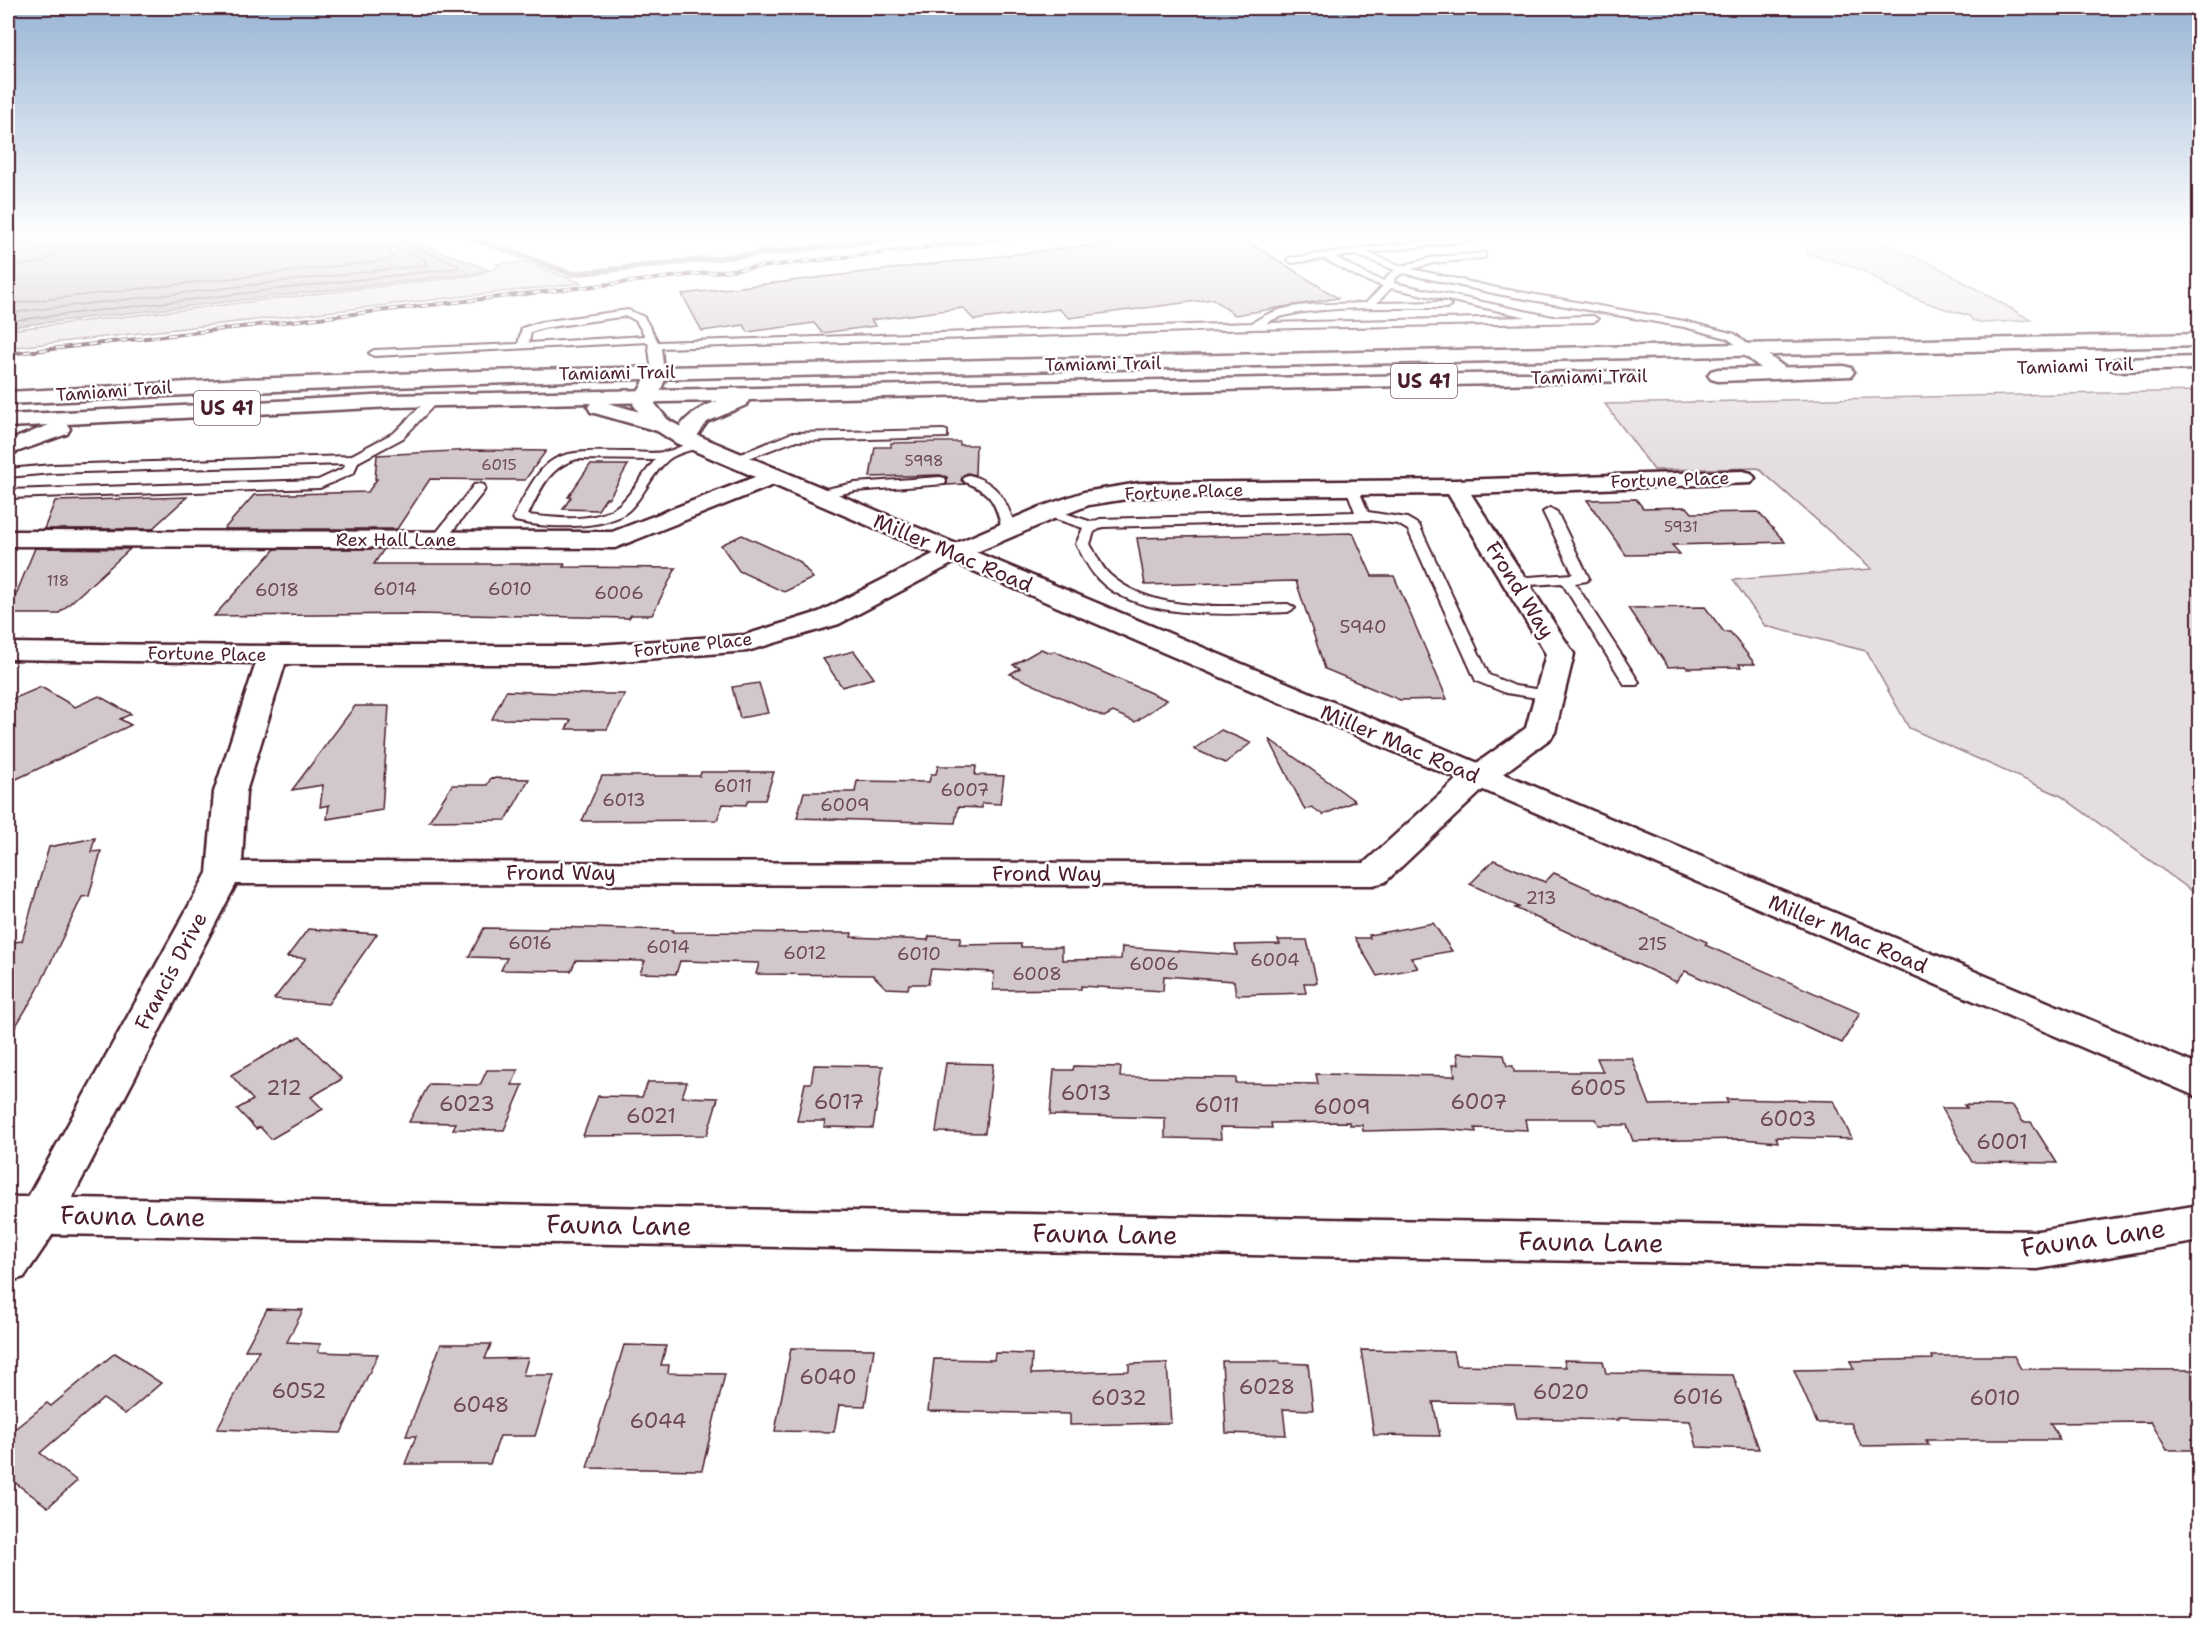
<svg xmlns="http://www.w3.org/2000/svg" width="2207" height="1630" viewBox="0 0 2207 1630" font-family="'Shantell Sans',sans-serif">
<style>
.green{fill:#e5dee0;stroke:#987e86;stroke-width:1.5}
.water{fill:#c1b3b6;stroke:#91787e;stroke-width:1.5}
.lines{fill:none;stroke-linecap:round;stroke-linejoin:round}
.shore{stroke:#7a5a63;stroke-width:1.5}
.stream{stroke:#91787e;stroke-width:6}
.building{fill:#d2c7cb;stroke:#4a1f2b;stroke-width:1.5}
.service-casing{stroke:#4a1f2b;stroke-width:4}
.minor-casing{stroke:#4a1f2b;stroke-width:5}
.tertiary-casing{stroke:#4a1f2b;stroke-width:5}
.primary-casing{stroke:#4a1f2b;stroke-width:5}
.service{fill:#fff;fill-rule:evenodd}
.minor{fill:#fff;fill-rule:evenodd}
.tertiary{fill:#fff;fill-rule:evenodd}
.primary{fill:#fff;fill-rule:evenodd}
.rail-casing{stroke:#4a1f2b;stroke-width:4}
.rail{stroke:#fff;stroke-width:2;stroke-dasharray:8;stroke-linecap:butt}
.labels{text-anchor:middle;stroke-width:5;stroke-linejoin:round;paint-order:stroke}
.far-number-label{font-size:15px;fill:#6c4953}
.far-street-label{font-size:18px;fill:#4a1f2b;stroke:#fff}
.number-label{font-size:18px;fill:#6c4953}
.shield{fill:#fff;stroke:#80626b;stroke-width:1.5}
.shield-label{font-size:20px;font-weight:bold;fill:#4a1f2b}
.street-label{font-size:21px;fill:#4a1f2b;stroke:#fff}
.near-number-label{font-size:21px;fill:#6c4953}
.near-street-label{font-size:26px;fill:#4a1f2b;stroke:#fff}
</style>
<rect width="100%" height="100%" fill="#fff"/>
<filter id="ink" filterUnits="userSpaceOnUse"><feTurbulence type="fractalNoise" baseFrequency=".0167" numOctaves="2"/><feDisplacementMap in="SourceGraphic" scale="12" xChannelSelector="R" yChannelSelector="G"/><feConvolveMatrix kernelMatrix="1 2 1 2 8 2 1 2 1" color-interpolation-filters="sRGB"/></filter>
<g filter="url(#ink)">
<!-- green -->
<path class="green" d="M1800,236H1861L1934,265L2031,320L1984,323L1972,320L1970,316C1944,309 1916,300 1891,288C1880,283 1871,274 1859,269C1842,262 1823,260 1806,252L1811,245Z
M525,262L582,283L8,348V330L479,275L500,266L496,264Z
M2199,391V896L2061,796L1909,728L1866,651L1765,626L1733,580L1872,569L1758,468L1654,470L1605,404Z"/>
<!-- water -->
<path class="water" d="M62,236H400L488,269L479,273L8,327V244Z"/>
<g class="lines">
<!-- shore -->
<path class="shore" d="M8,266C32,265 59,264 64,236
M8,304L390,260L393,257L386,247L384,236
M8,313L426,265L425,260L398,249L393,236
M8,321L458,268L457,264L405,244L401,236"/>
<!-- stream -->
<path class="stream" d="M467,236L572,274L921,236"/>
</g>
<!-- building -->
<path class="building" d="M1166,236H1239L1338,298L1235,315L1213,299L1069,318L1059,309L974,320L963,308L871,320L876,326L822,333L814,323L748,332L744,325L702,331L682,294Z
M937,442H960V445H976L975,475L968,473L963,475L961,480L965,484L947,485V477L940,475L870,477L875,447H891V443Z
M474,450L546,451L525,480L430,479L397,529H224L254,495L368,492L377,479H375L377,455Z
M590,465H628L609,498H606L598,510L563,509L571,497H568Z
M187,497L152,529H44L55,501Z
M1636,499L1643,508L1687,507L1692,513L1758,512L1785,542L1672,545L1680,554L1626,555L1587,500Z
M1353,533L1372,576H1394L1447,699L1400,700L1325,669L1296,581L1145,585L1137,538Z
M742,535L799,561L813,578L784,592L739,571L721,545Z
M35,548L130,549L58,614H8Z
M275,549H384L374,564H565L563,567L676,568L652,615H631L629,618L415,614L214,616Z
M1705,607L1724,632H1730L1755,664H1739L1741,667L1687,668L1685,666L1668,667L1628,608Z
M1041,649L1051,653L1054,651L1167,700L1135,722L1113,712L1104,717L1010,674L1020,668L1013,665Z
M854,651L874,678L842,687L823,659Z
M759,683L768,713L740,718L732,687Z
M41,687L75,707L99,696L131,714L120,719L131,725L8,783V701Z
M506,691L585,694H625L607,729H566L571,720L492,719Z
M355,706H389L382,810L327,819L329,805L320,807L323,785L292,790Z
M1221,730L1251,743L1225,763L1194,749Z
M1269,739L1340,790L1355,801L1323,815L1312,807L1305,810Z
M938,766H976L975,775L1004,776L1000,804L982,803V808L958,807L955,823L797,818L804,792H855L857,781L929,782L931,774H936Z
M701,772H774L765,800H748L746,805L723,804L717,820L582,821L602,776H700Z
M491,778L529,779L506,820L429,821L452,785H487Z
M95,838L91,852L101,851L89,896L82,897L37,991L8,1039V956L14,942L22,941L49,847Z
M1494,860L1545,882L1554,873L1707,942L1705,945L1860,1013L1842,1043L1685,971L1676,982L1515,908L1519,907L1470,884Z
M1433,923L1452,951L1411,958L1418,968L1377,976L1355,938H1370L1369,935Z
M548,927L673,930L672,932L852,933L851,937L928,940L929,936L961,937L959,945L1021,944V947H1062V960L1121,959L1122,947L1237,955L1235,945L1280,944L1278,940H1307L1317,983H1304L1306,993L1236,995L1234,981L1164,976L1163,991L1081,986V989L993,990L994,972L931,969L928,984H909L908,989L886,988L873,975L756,974L759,963L680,961L676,974L640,973L645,961L576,960L571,971L501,970L507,958L469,957L484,928L547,929Z
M308,929L377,934L328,1004L274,999L306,958L287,957Z
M300,1036L342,1079L311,1097L323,1109L271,1139L260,1127L256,1129L237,1109L253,1100L231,1075Z
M1457,1053L1504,1055L1507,1066H1513L1514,1072H1603L1597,1058H1632L1650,1105L1728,1103L1726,1099L1834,1101L1852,1139L1776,1137L1778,1142L1742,1139L1633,1141L1627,1125H1599L1596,1119H1525L1527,1130L1475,1128L1476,1132L1443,1129L1363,1131L1362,1125H1350L1349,1122L1271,1123L1272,1128L1220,1127L1221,1139L1165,1138V1118L1050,1115L1054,1070H1073L1074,1066L1121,1067L1120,1077L1236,1078V1083L1318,1084L1316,1074L1455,1076L1453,1064H1459Z
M946,1063L993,1064L985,1133L936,1132Z
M814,1065L883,1066L873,1128L824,1127L825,1121H797L805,1083H811Z
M487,1070H518L512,1085H523L504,1130L453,1129L456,1123L409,1122L429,1084L480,1085Z
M648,1082H687L682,1097L718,1098L707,1135L583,1136L598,1096L642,1097Z
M1964,1105L2013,1106L2023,1122H2031L2057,1163L1972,1162L1942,1108H1967Z
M267,1309L303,1310L287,1342L321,1344L318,1352L378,1354L341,1433L217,1429L259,1350H245Z
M441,1344H491L485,1359L528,1358L523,1375H554L535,1436H500L490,1464H405L416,1436H406Z
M624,1345L666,1346L661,1365H669L668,1373L725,1374L702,1470L587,1468Z
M791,1348L874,1349L865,1406L839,1405L834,1432L775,1431Z
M1361,1350L1453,1351L1456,1365L1566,1367L1564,1360L1603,1361L1606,1373L1733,1375L1759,1449L1697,1447L1690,1421L1618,1418L1619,1420L1517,1418L1514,1403L1433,1402L1440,1436L1374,1435Z
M115,1353L161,1383L125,1414L103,1399L40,1453L77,1481L48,1507L10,1479L8,1481V1429L11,1432L47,1403L51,1406Z
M995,1353L1032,1354L1031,1374L1129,1371V1364L1167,1363L1171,1423L1070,1425V1414L928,1411L934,1359L994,1360Z
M1932,1356H2014L2021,1369L2199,1370V1450H2167L2151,1422L2050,1423L2060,1440H1926L1929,1445L1861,1446L1851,1423H1817L1794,1370L1854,1369L1850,1361L1933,1359Z
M1222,1361H1279L1280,1363L1308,1364L1313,1410L1283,1409L1286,1435L1226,1433Z"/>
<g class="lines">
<!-- service casing -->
<g class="service-casing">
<path id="service" d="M1462,236L1482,237L1478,240L1368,253L1402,266L1434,257L1485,253V257L1482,258L1434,263L1412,269L1497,288L1684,321L1735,334L1756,351L1751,354L1747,353L1727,338L1684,327L1497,294L1403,273L1395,278L1394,283L1553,317L1593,316L1598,319L1593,322L1255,329L661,348L664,372L658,375L652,372L648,342L374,356L369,353L374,350L518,344L522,328L541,322L628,310L644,317L658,342L1252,323C1284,300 1329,305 1366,303L1383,286L1364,280L1324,259L1292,263L1287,260L1289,258ZM1356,255L1395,270L1388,275L1385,281L1370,276L1335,257ZM1391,288L1527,317L1266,323C1296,303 1406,309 1446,308L1451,305L1446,302L1377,303ZM627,316L636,321L645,336L529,343L531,332L543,328Z
M433,397L439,400L437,402L403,438L358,462L354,473L320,488L8,498V490L318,480L344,468L345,464L52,473L8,477V469L52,465L350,456L395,432L429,398Z
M943,430L947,431V437L794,441L736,463L732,464L726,460L792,433Z
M698,440L702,441V447C692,450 676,453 668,460C651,474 644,497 628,511C604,531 544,528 515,521L513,518C548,448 554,451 630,452C640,452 652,454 663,452C674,451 686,443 698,440ZM577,459L655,460C643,474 633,492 620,504C597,524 555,518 528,515C540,491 548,467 577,459Z
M969,475C999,483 1007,502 1016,529L1014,532H1004L1002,529C995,502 992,493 965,482L963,479L965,476Z
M940,477L945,478L946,481L945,484L855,491L816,499L810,495L811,492L855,483Z
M479,484L484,485L485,488L484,491L443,543H433L431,540L433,537L474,485Z
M1352,484L1358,488L1368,512L1407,518L1419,525L1489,675L1515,686L1556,692L1558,695L1556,698L1550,700L1506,693L1476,681L1408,530L1398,524L1369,520L1103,527L1094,532L1090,544C1096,554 1101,567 1110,575C1157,616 1231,605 1288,604L1295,608L1288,612C1234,614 1139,622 1098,579C1088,569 1083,556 1076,544L1083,528L1044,515L1042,512L1049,508L1092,522L1100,519L1355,512L1346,488Z
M1550,508L1557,512L1589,578L1587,581L1575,583L1639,682L1637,685H1625L1562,583L1515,586L1508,582L1515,578L1573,574L1543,512Z"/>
</g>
<!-- minor casing -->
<g class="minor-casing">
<path id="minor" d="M1751,345L1758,347L1788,370L1791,374L1788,378H1774L1744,355L1741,351L1744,347Z
M773,470L781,472L785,477L781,482L615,548L8,546V531L612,532Z
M1743,471L1751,473L1755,478L1751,483L1471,494L1574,654L1555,732L1551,738L1489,784L1385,882L1373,885L236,884L72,1198L2038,1231L2200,1205V1241L2038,1269L53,1234L24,1277L8,1282V1197H28L207,873L214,792L256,663L8,659V643L273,646H582L745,635L819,612L945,548L1040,507L1084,492L1139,483L1455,480ZM1448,494L1546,654L1526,728L1467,770L1364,863L242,862L246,792L285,664H582L747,651L839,624L963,558L1058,517L1089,505L1139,497Z"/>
</g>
<!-- tertiary casing -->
<g class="tertiary-casing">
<path id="tertiary" d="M658,366L665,368L668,372L655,404L668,420L692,433L2200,1066V1098L676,443L648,425L633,404L648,372L651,368Z"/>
</g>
<!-- primary casing -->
<g class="primary-casing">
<path id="primary" d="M2200,334V346L600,380L244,392L8,404V392L244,379L481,371Z
M2200,357V369L2117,371L2110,369L2107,365L2110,361L2117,359Z
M1844,366L1851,368L1854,372L1851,376L1718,381L1711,379L1708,375L1711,371L1718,369Z
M1628,371L1635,373L1638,377L1635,381L749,400L746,405L707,422L692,443L684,445L676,443L673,438C683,418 697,408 718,401L608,403L669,420L672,425L669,430L661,432L591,412L588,407L591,403L392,407L67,424L70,429L67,434L8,455V441L49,425L8,427V415L392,395Z"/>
</g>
<!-- service -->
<use href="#service" class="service"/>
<!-- minor -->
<use href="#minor" class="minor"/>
<!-- tertiary -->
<use href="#tertiary" class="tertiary"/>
<!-- primary -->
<use href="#primary" class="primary"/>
<!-- rail casing -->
<g class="rail-casing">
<path id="rail" d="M8,354L1026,236"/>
</g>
<!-- rail -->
<use href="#rail" class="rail"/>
</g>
</g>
<!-- sky -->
<linearGradient id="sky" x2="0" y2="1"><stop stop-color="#98b4d4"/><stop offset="0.51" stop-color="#fff"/><stop offset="1" stop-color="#fff" stop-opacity="0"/></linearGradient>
<rect width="2207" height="465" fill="url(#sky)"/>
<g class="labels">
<!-- far-number labels -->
<g class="far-number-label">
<text x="924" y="466">5998</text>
<text x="499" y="470">6015</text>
<text x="1681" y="532">5931</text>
<text x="58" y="586">118</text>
</g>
<!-- far-street labels -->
<g class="far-street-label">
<text transform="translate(1103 364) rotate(-1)" y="6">Tamiami Trail</text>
<text transform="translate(2075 366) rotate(-2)" y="6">Tamiami Trail</text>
<text transform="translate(617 373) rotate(-1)" y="6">Tamiami Trail</text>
<text transform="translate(1589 377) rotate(-1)" y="6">Tamiami Trail</text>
<text transform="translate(114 391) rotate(-4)" y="6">Tamiami Trail</text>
<text transform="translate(1670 480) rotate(-2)" y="6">Fortune Place</text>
<text transform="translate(1184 492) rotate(-2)" y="6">Fortune Place</text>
<text x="396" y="546">Rex Hall Lane</text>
<text transform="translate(693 645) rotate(-6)" y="6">Fortune Place</text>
<text transform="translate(207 654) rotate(1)" y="6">Fortune Place</text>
</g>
<!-- number labels -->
<g class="number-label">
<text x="395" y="595">6014</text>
<text x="510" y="595">6010</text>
<text x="277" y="596">6018</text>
<text x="619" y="599">6006</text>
<text x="1363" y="633">5940</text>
<text x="733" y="792">6011</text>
<text x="965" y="796">6007</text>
<text x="624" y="806">6013</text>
<text x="845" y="811">6009</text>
<text x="1541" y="904">213</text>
<text x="530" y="949">6016</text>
<text x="1652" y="950">215</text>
<text x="668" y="953">6014</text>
<text x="805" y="959">6012</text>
<text x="919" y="960">6010</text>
<text x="1275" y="966">6004</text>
<text x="1154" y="970">6006</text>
<text x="1037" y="980">6008</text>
</g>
<!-- shield labels -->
<g class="shield">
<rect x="1391" y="364" width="66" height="34" rx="4.5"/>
<rect x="194" y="391" width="66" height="34" rx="4.5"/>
</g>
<g class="shield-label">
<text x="1424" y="388">US 41</text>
<text x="227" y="415">US 41</text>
</g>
<!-- street labels -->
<g class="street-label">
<text transform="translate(953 553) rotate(23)" y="7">Miller Mac Road</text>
<text transform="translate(1520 590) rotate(58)" y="7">Frond Way</text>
<text transform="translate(1400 744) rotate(23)" y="7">Miller Mac Road</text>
<text x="561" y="880">Frond Way</text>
<text x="1047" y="881">Frond Way</text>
<text transform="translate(1848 934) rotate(23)" y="7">Miller Mac Road</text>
<text transform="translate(171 971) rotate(-62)" y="7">Francis Drive</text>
</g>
<!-- near-number labels -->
<g class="near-number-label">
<text x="284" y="1095">212</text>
<text x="1598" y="1095">6005</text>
<text x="1086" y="1100">6013</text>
<text x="839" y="1109">6017</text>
<text x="1479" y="1109">6007</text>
<text x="467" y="1111">6023</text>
<text x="1217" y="1112">6011</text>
<text x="1342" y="1114">6009</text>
<text x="651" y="1123">6021</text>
<text x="1788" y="1126">6003</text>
<text x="2002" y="1149">6001</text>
<text x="828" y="1384">6040</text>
<text x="1267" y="1394">6028</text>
<text x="299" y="1398">6052</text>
<text x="1561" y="1399">6020</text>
<text x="1698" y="1404">6016</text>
<text x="1119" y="1405">6032</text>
<text x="1995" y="1405">6010</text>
<text x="481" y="1412">6048</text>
<text x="658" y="1428">6044</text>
</g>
<!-- near-street labels -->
<g class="near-street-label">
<text transform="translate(133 1216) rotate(1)" y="9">Fauna Lane</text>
<text transform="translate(619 1225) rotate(1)" y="9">Fauna Lane</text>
<text transform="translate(1105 1234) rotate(1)" y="9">Fauna Lane</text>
<text transform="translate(2093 1238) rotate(-8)" y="9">Fauna Lane</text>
<text transform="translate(1591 1242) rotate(1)" y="9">Fauna Lane</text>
</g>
</g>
<!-- margin -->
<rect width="2207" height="1630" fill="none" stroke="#fff" stroke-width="30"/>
<rect x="15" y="15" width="2177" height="1600" fill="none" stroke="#4a1f2b" stroke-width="2" filter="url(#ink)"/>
</svg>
